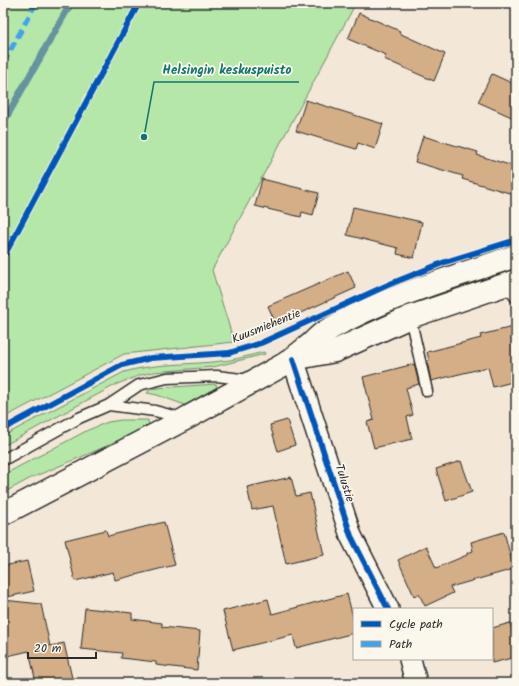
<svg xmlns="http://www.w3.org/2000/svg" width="519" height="686" viewBox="0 0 519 686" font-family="Kalam,sans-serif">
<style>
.green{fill:#b5e7a8;stroke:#70896a}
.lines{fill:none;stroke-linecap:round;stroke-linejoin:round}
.stream{stroke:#65939f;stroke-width:7}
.building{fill:#d4ae86;stroke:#2b2b2b}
.service-casing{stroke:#2b2b2b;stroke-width:13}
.minor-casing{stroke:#2b2b2b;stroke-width:24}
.secondary-casing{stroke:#2b2b2b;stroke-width:25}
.service{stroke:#fbf7ec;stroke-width:10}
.minor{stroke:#fbf7ec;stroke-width:21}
.secondary{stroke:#fbf7ec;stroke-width:22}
.quiet{stroke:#3ea3eb;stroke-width:5;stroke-dasharray:10 5;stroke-linecap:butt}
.cycleway-casing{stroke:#fbf7ec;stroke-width:8}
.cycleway{stroke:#0057b8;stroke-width:6}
.labels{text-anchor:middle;stroke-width:3.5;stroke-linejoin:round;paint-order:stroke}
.street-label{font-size:12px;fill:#2b2b2b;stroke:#fbf7ec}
.leader{fill:none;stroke:#0f766e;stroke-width:1.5}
.callout-dot{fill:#0f766e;stroke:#fbf7ec;stroke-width:1.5}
.callout-label{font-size:13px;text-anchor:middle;font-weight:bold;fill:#0f766e;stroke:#fbf7ec;stroke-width:3.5;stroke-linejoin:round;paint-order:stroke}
</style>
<rect width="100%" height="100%" fill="#f3e8d8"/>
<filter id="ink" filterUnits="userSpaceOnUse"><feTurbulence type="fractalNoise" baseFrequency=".025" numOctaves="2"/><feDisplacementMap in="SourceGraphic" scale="8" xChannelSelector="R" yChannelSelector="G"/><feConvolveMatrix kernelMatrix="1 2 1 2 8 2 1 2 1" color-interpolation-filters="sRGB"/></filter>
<g filter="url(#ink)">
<!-- green -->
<path class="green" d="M3,3H356L212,270L234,342L124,354L3,418Z
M264,352L265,354L213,367L154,372L141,375L117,384L3,446V436L124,372C155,363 189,365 222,361C236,360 250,355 264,352Z
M216,384L217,387L185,405L157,395L147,393L149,390L157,388Z
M121,420H148L149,425L114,443L31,478L3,493V475L88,430L108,422Z"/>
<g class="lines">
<!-- stream -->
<path class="stream" d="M3,123L71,3"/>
</g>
<!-- building -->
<path class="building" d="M359,13L400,31L399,33L445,54L434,81L384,59L386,55L348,39Z
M492,74L516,85V119L478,102Z
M306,100L383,124L375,149L358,143L356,149L296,131Z
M423,136L478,152L477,155L516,167V195L462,179L463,176L415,162Z
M262,179L319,193L313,215L302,212L301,217L255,206Z
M353,207L422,222L414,258L397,254L398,248L347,235Z
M348,271L356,288L276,324L268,306Z
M513,327L516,338V381L493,387L488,367L431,381L427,361L429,360L427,352L481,338L480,335Z
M414,364L419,384L406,388L413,415L407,417L412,439L374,448L367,422L374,420L363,377Z
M287,420L295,445L278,451L270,425Z
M461,461L472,492L446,501L436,469Z
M291,477L296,496L310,493L324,555L286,564L273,506L252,510L247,487Z
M164,522L175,565L115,580L113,572L75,581L65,540L106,530L108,536Z
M504,532L514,569L450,587L453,593L425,606L419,594L414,596L398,560L426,546L436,568L467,555V553L473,551L471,542Z
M27,561L34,591L3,598V566Z
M347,594L354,621V633L296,648L293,635L233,650L223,611L268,599L272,614Z
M3,600L41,604L50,646L64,643L72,678L50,683H36L29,651L3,657Z
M85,608L132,613V619L162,623V627L200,631L197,670L156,665V662L121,658L122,653L81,649Z
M510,623L516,645V657L492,663V628Z"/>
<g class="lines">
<!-- service casing -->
<g class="service-casing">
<path id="service" d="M505,284L516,298
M410,317L427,391
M109,405L155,411L181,418
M3,460L79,418L109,405L139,385L167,378L217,376L249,380"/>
</g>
<!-- minor casing -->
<g class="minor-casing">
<path id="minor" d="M293,359L351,536L388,609
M410,659L416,683"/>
</g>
<!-- secondary casing -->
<g class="secondary-casing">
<path id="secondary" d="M293,359L335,351L410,317L516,281
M3,514L185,419L283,365C293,359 302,351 312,343C316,339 321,334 326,331C385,297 452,277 516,256"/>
</g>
<!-- service -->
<use href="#service" class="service"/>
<!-- minor -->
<use href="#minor" class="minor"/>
<!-- secondary -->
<use href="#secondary" class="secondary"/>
<!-- quiet -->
<path class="quiet" d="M3,64L36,3"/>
<!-- cycleway casing -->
<g class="cycleway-casing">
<path id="cycleway" d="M3,258L139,3
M293,359L351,536L388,609
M3,429L122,365L151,358L229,353L261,343L390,284L445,262L516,240"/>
</g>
<!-- cycleway -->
<use href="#cycleway" class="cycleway"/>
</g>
</g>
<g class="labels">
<!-- street labels -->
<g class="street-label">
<text transform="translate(266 326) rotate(-22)" y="4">Kuusmiehentie</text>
<text transform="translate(345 483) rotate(72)" y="4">Tulustie</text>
</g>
</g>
<!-- callouts -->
<path class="leader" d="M144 137L154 82H299"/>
<circle class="callout-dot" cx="144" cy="137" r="4"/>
<g class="callout-label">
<text x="227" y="74">Helsingin keskuspuisto</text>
</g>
<!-- margin -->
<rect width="519" height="686" fill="none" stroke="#fbf7ec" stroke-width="16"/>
<rect x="8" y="8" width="503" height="670" fill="none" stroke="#2b2b2b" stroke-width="1.5" filter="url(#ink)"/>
<!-- legend -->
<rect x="353" y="608" width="140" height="52" fill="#fbf7ec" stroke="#a8a59f"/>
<rect x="361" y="621" width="20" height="6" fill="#0057b8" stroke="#a8a59f"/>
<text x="389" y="628" font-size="12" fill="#2b2b2b">Cycle path</text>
<rect x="361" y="641" width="20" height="6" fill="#3ea3eb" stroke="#a8a59f"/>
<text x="389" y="648" font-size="12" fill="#2b2b2b">Path</text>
<!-- scale -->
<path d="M28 652v6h68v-6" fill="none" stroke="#2b2b2b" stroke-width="2"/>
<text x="34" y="652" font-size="12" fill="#2b2b2b" stroke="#fbf7ec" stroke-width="3" paint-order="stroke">20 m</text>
</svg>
